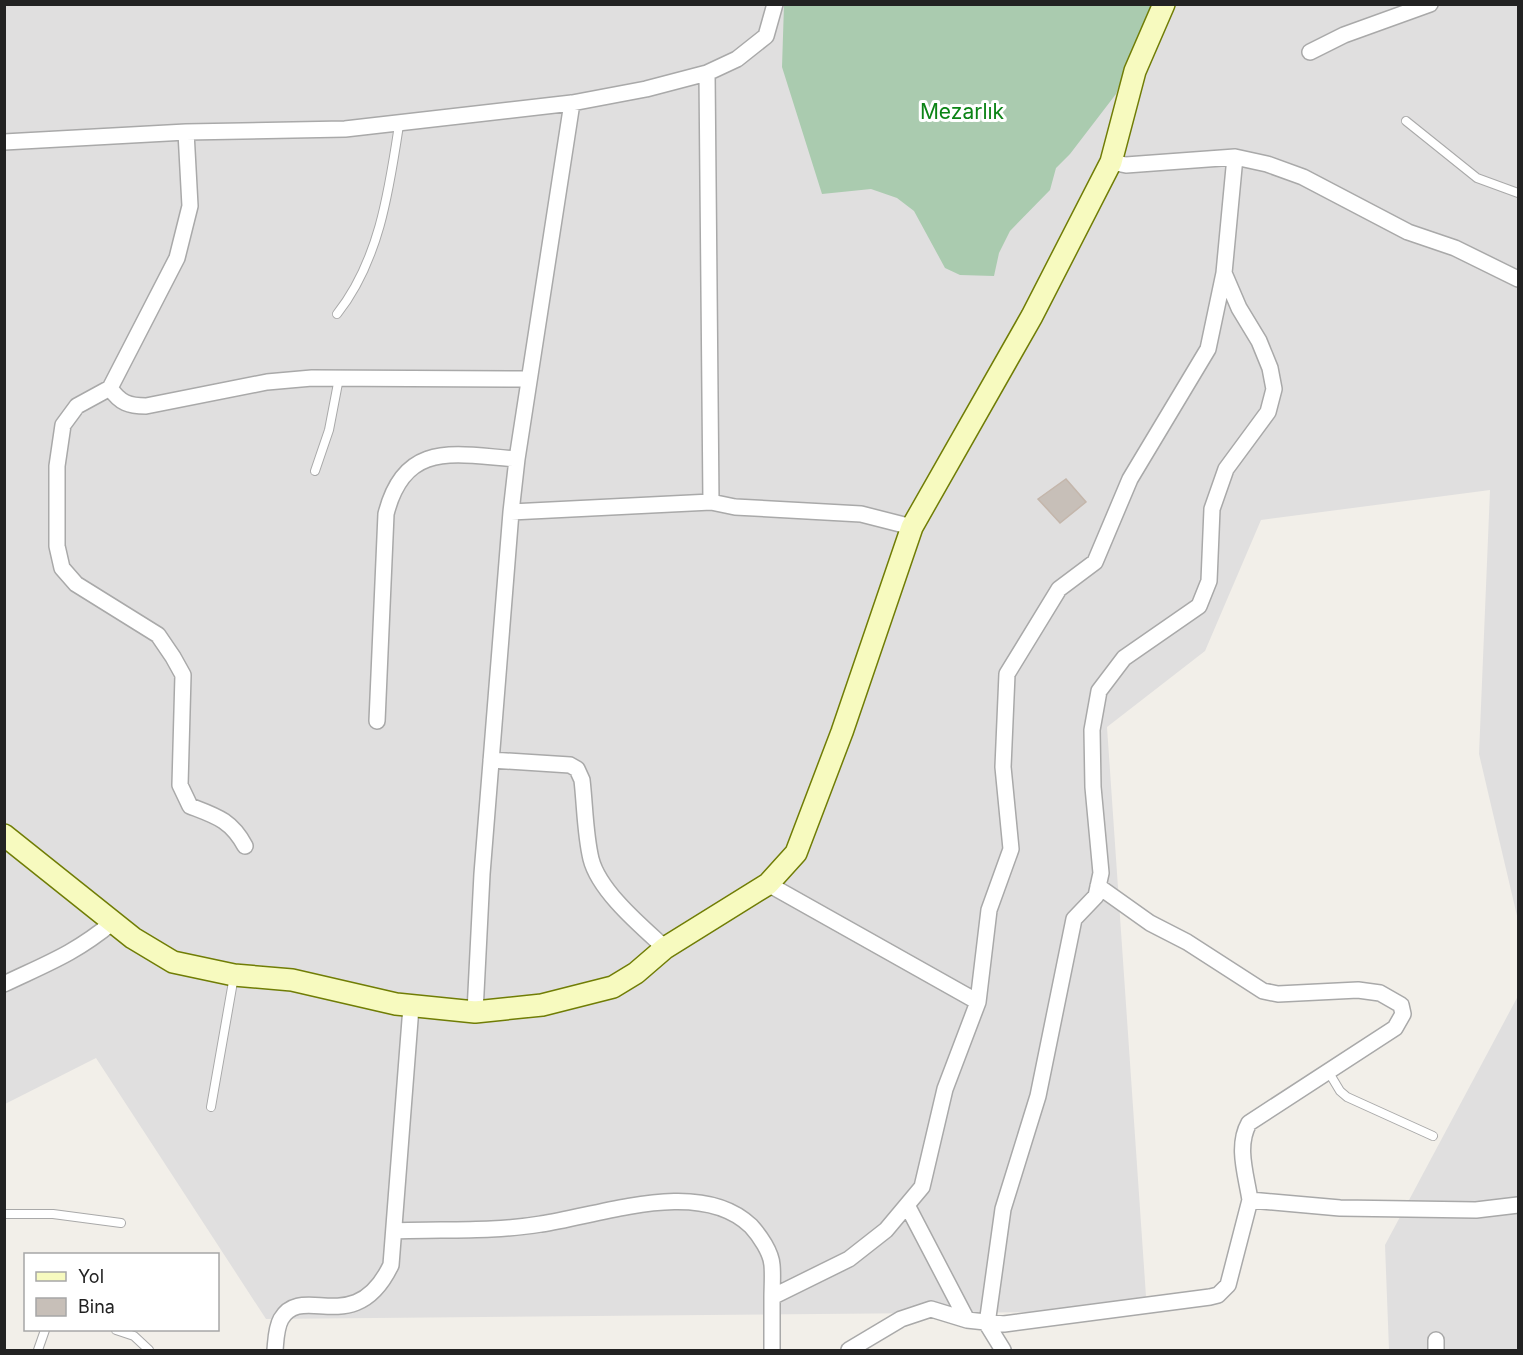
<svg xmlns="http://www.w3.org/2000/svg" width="1523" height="1355" viewBox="0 0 1523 1355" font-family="Inter,sans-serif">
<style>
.residential{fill:#e0dfdf}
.cemetery{fill:#aacbaf}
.building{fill:#c7bfb8;stroke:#c4b6ab;stroke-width:1.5}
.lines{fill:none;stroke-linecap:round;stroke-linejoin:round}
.lane-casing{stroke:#a9a9a9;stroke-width:10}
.street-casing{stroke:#a9a9a9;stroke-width:18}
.secondary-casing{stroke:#707d05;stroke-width:24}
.lane{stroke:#fff;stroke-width:8}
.street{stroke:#fff;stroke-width:15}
.secondary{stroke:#f7fabf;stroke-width:21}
.labels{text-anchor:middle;stroke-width:6;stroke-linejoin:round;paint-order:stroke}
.park-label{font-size:21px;fill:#0c8416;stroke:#fff}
</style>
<rect width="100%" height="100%" fill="#f2efe9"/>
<!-- residential -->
<path class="residential" d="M5,5H1518V920L1479,754L1490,490L1261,520L1205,651L1107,727L1147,1311L266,1319L96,1058L5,1104Z
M1518,996V1350H1389L1385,1245Z"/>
<!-- cemetery -->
<path class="cemetery" d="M784,5H1151L1116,94L1070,154L1056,168L1050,190L1010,231L999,253L994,276L960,275L945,268L914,211L897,198L871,189L822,194L782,67Z"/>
<!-- building -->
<path class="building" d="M1066,479L1086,502L1060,523L1038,499Z"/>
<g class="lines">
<!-- lane casing -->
<g class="lane-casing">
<path id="lane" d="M1406,121L1477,178L1518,193
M337,314C379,261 389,191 399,125
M315,471L329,430L339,378
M1328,1071L1340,1091L1347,1097L1433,1136
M211,1107L234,976
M4,1214H53L121,1223
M116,1330L134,1336L149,1350
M38,1350L45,1330"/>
</g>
<!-- street casing -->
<g class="street-casing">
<path id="street" d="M1310,52L1344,35L1430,4
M707,73L711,502L735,507L861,514L912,527
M186,132L190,206L177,258L110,388L77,406L63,425L57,466V546L62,568L76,584L158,635L173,657L183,675L180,785L190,806C216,816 231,820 245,846
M4,142L186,132L345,129L572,103L646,89L707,73L737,59L766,36L775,4
M1111,162L1126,165L1235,157L1267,164L1303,177L1408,232L1455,248L1518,279
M110,388C120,403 129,406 146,406L267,382L312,378L529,379
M511,512L711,502
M377,721L386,514C405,439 456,455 517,459
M491,760L570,765L577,769L582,780C585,806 585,834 591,859C599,891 641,926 665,948
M768,884L978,1002
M1098,886L1150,923L1187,942L1263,991L1278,994L1358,990L1380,993L1401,1005L1403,1014L1395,1028L1249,1123C1236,1146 1246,1174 1250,1200
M4,984C48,963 74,954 113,922
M475,1012L482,874L511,512L517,459L572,103
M908,1207L967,1320
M395,1231C443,1229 494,1232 541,1224C602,1215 700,1177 751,1226C760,1236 771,1252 772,1265C773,1276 772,1287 772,1297L849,1259L886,1230L922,1187L945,1089L978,1002L989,910L1011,849L1003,767L1007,674L1059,589L1095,562L1130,479L1208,349L1224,273L1235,157
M772,1297V1350
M275,1350C276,1340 276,1328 281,1319C302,1282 355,1340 391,1265L411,1007
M849,1350L901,1319L931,1309L967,1320L1004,1324L1210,1297L1218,1295L1228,1285L1250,1200L1340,1208L1476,1210L1518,1205
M1003,1350L987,1324L1003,1209L1038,1096L1074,919L1096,896L1101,873L1093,787L1092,730L1099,691L1124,658L1199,606L1209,581L1212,509L1226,469L1268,412L1274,389L1270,368L1259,341L1239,308L1224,273
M1436,1350V1340"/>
</g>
<!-- secondary casing -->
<g class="secondary-casing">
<path id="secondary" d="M4,835L133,938L173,962L234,975L292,980L396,1004L475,1012L542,1005L613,987L636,973L665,948L768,884L796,853L842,732L912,527L1032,316L1111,162L1135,71L1164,4"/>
</g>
<!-- lane -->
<use href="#lane" class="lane"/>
<!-- street -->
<use href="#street" class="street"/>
<!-- secondary -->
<use href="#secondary" class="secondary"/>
</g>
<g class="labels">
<!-- park labels -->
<g class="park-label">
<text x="962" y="119">Mezarlık</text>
</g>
</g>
<!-- border -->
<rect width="1523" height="1355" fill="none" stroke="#222222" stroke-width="12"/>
<!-- legend -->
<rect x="24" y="1253" width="195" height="78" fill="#ffffff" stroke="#a7a7a7" stroke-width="1.5"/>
<rect x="36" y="1272" width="30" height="9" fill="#f7fabf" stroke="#a7a7a7" stroke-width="1.5"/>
<text x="78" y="1283" font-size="18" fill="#222222">Yol</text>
<rect x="36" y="1298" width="30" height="18" fill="#c7bfb8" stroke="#a7a7a7" stroke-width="1.5"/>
<text x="78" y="1313" font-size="18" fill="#222222">Bina</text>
</svg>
